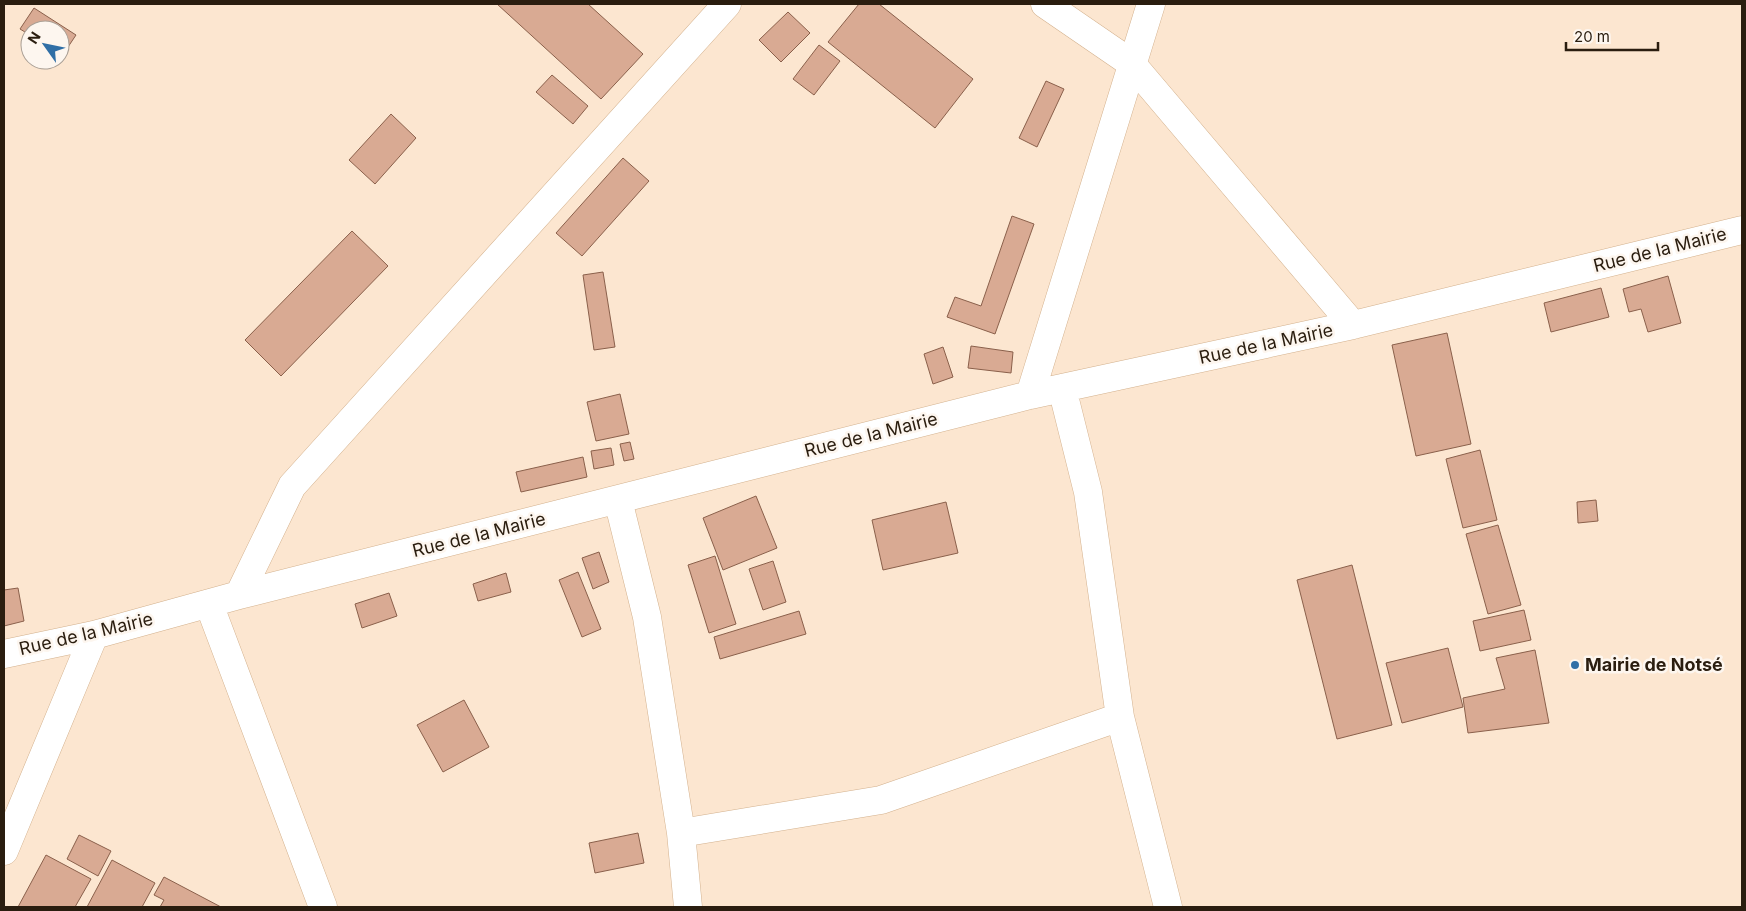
<svg xmlns="http://www.w3.org/2000/svg" width="1746" height="911" viewBox="0 0 1746 911" font-family="Inter,sans-serif">
<style>
.building{fill:#d9aa93;stroke:#8a604b}
.lines{fill:none;stroke-linecap:round;stroke-linejoin:round}
.minor-casing{stroke:#d3b18d;stroke-width:29}
.minor{stroke:#fff;stroke-width:28}
.poi-dot{fill:#306fa6;stroke:#fdf6ef;stroke-width:2}
.labels{text-anchor:middle;stroke-width:5;stroke-linejoin:round;paint-order:stroke}
.street-label{font-size:18px;fill:#2a1d0f;stroke:#fdf6ef}
.poi-label{font-size:18px;font-weight:bold;fill:#2a1d0f;stroke:#fdf6ef;text-anchor:start}
</style>
<rect width="100%" height="100%" fill="#fce6d0"/>
<!-- building -->
<path class="building" d="M497,4H588L643,54L601,99Z
M859,4H879L973,79L935,128L828,42Z
M34,8L76,35L62,56L60,55V30H30V35L20,29Z
M788,12L810,33L781,62L759,40Z
M819,45L840,61L814,95L793,79Z
M552,75L588,106L573,124L536,92Z
M1046,81L1064,89L1037,147L1019,138Z
M391,114L416,138L375,184L349,160Z
M623,158L649,181L582,256L556,233Z
M1012,216L1034,224L995,334L947,317L955,297L981,306Z
M352,231L388,266L281,376L245,340Z
M603,272L615,347L594,350L583,275Z
M1668,276L1681,323L1648,332L1641,309L1629,312L1623,289Z
M1601,288L1609,317L1551,332L1544,303Z
M1447,333L1471,444L1416,456L1392,345Z
M971,346L1013,352L1011,373L968,368Z
M943,347L953,377L933,384L924,354Z
M620,394L629,434L596,441L587,402Z
M630,442L634,459L624,461L620,444Z
M611,448L614,465L594,469L591,451Z
M1480,450L1497,520L1463,528L1446,459Z
M583,457L587,477L521,492L516,472Z
M756,496L777,548L723,570L703,518Z
M1596,500L1598,521L1578,523L1577,502Z
M946,502L958,553L883,570L872,520Z
M1498,525L1521,605L1488,614L1466,534Z
M599,552L609,582L593,589L582,558Z
M715,556L736,624L709,633L688,565Z
M773,561L786,602L763,610L749,569Z
M1352,565L1392,725L1337,739L1297,580Z
M578,572L601,629L582,637L559,580Z
M506,573L511,592L478,601L473,584Z
M18,588L24,621L4,626V590Z
M389,593L397,616L362,628L355,604Z
M1524,610L1531,640L1480,651L1473,621Z
M799,611L806,634L720,659L714,637Z
M1448,648L1463,707L1402,723L1386,663Z
M1535,650L1549,723L1468,733L1463,698L1505,689L1496,658Z
M464,700L489,747L443,772L417,725Z
M638,833L644,863L595,873L589,843Z
M79,835L111,851L98,876L67,859Z
M46,855L91,879L75,907H18Z
M112,860L155,883L142,907H87Z
M164,877L221,907H160L164,900L154,895Z"/>
<g class="lines">
<!-- minor casing -->
<g class="minor-casing">
<path id="minor" d="M1045,4L1131,63L1353,325
M1062,388L1088,492L1120,717L1168,907
M1030,395L1151,4
M618,500L647,617L681,833L688,907
M239,595L292,486L727,4
M209,604L323,907
M4,654L94,635L239,595L1030,395L1353,325L1742,230
M681,833L881,800L1120,717
M4,851L94,635"/>
</g>
<!-- minor -->
<use href="#minor" class="minor"/>
</g>
<!-- markers -->
<circle class="poi-dot" cx="1575" cy="665" r="5"/>
<g class="labels">
<!-- street labels -->
<g class="street-label">
<text transform="translate(1660 250) rotate(-14)" y="6">Rue de la Mairie</text>
<text transform="translate(1266 344) rotate(-12)" y="6">Rue de la Mairie</text>
<text transform="translate(871 435) rotate(-14)" y="6">Rue de la Mairie</text>
<text transform="translate(479 535) rotate(-14)" y="6">Rue de la Mairie</text>
<text transform="translate(86 634) rotate(-13)" y="6">Rue de la Mairie</text>
</g>
<!-- poi labels -->
<g class="poi-label">
<text x="1585" y="671">Mairie de Notsé</text>
</g>
</g>
<!-- border -->
<rect width="1746" height="911" fill="none" stroke="#2a1d0f" stroke-width="10"/>
<!-- north arrow -->
<g transform="translate(45 45) rotate(303)"><circle r="24" fill="#fdf6ef" stroke="#a99f95"/>
<path d="M0-4L9 19L0 12L-9 19Z" fill="#306fa6"/>
<text y="-8" font-size="14" font-weight="bold" text-anchor="middle" fill="#2a1d0f">N</text>
</g>
<!-- scale -->
<path d="M1566 42v8h92v-8" fill="none" stroke="#2a1d0f" stroke-width="2.5"/>
<text x="1574" y="42" font-size="15" fill="#2a1d0f" stroke="#fdf6ef" stroke-width="4" paint-order="stroke">20 m</text>
</svg>
